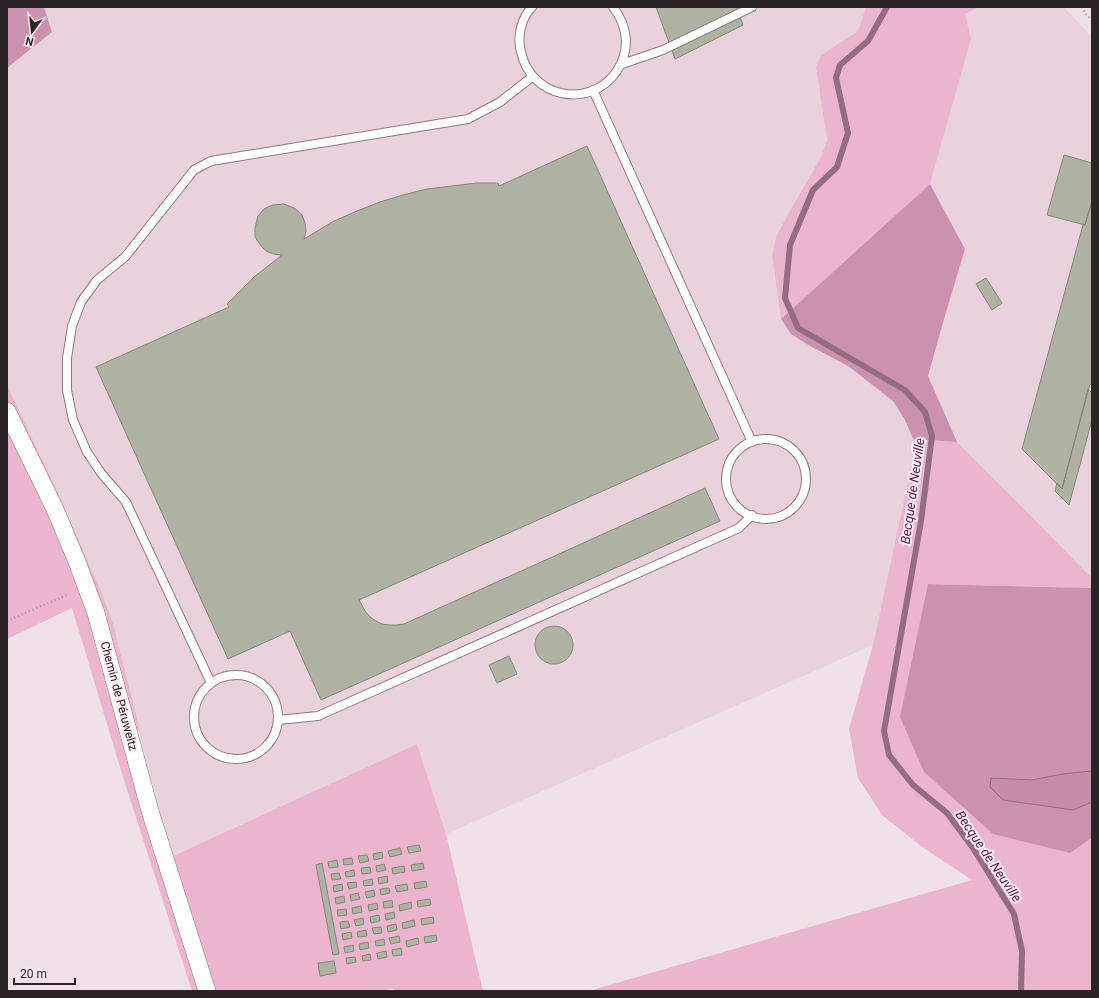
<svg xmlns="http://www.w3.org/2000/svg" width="1099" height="998" viewBox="0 0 1099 998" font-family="Roboto,sans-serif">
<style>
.built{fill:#ead2dd}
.green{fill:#eab5cd}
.forest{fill:#cb92ad}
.water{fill:#c48ca6;stroke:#966d80}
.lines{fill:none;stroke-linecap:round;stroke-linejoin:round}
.stream{stroke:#966d80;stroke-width:6}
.building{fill:#afb2a4;stroke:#85877a}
.service-casing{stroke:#897c82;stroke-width:10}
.minor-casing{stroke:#897c82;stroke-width:18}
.path{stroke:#a99ca2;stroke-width:2.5;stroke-dasharray:1 3;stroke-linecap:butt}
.service{stroke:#fff;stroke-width:8}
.minor{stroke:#fff;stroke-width:17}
.labels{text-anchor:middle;stroke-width:4;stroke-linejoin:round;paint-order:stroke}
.street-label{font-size:12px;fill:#2a2426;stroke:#fdedf4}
.water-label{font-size:13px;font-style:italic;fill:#5a173e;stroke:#fdedf4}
</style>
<rect width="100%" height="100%" fill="#f0e0e7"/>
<!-- built -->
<path class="built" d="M44,7H866L858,31L821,55L816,67L827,140L821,157L787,216L776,237L772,256L781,319L791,334L810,346L848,366L894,401L905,420L913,439L915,449L873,645L446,834L417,744L171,857L134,732L140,730L112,620L100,589L58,493L7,385V68L52,32Z
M979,7H1064L1089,34L1092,35V578L1038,526L957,442L928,376L944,319L965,249L930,184L971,39L964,13Z"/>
<!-- green -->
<path class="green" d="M866,7H979L965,14L971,39L930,184L781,319L772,256L776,237L787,216L821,157L827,140L816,67L821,55L858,31Z
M7,385L58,493L100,589L112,620L140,730L134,732L171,857L417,744L446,834L483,991H395L393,989L373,991H192L123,777L72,608L7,639Z
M913,439L957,442L1092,578V588L928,584L1070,853L1092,838V991H589L972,880L922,847L882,815L858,778L849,729L873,645L915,449Z"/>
<!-- forest -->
<path class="forest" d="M7,7H44L52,32L7,68Z
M930,184L965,249L944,319L928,376L957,442L913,439L905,420L893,401L848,366L810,346L791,334L781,319Z
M928,584L1092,588V771L1063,774L1032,780L991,778L990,787L1073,810L1092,802V838L1070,853L993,834L924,772L900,717Z"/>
<!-- water -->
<path class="water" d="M1092,771V802L1073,810L1003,800L990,787L991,778L1032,780L1063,774Z"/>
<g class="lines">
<!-- stream -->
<path class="stream" d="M887,7L868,41L840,65L836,78L848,133L837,167L813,190L790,245L785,298L798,328L905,390L925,412L932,436L921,521L884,731L889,755L913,785L947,813L973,848L1014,914L1022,951L1021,991"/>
</g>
<!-- building -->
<path class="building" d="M656,7H736L743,25L675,59Z
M587,146L719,439L359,600L365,611L370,617L376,621L382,624L389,625H397L404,624L705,488L720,521L321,700L290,631L228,659L96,367L229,307L227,304L254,277L282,255L273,254L266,251L261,246L255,237V228L258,216L264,209L272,205L284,204L294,208L298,211L302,215L305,223L306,231L304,239L334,221L357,211L380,202L403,195L427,189L452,186L476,183H498L499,186Z
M1064,155L1092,163V201L1085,225L1047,215Z
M1092,201V385L1090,384L1062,489L1022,449L1083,225H1085Z
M986,278L1002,303L992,310L976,284Z
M1088,389L1092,393V420L1069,505L1055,491L1057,483L1062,489Z
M535 645a19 19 0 1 1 38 0a19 19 0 1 1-38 0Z
M509,656L517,674L497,683L489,665Z
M419,845L421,851L409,853L407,847Z
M400,848L402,854L390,857L388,851Z
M382,852L383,858L374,860L373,854Z
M367,855L369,861L360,863L358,856Z
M352,858L353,864L344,865L343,859Z
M337,860L338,867L329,868L328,862Z
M322,863L339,954L333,955L316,865Z
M423,863L424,869L412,871L411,865Z
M384,864L386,870L377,872L376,866Z
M404,866L405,872L393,874L392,868Z
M370,867L371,873L362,874L361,868Z
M354,870L355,876L346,877L345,872Z
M339,873L341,879L332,880L331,874Z
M387,876L388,882L379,884L378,878Z
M372,879L373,885L364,886L363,881Z
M426,881L427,887L415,889L414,883Z
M356,882L357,887L349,889L347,883Z
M342,884L343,890L334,892L333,886Z
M407,884L408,890L397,892L395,886Z
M389,888L390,893L381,895L380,889Z
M374,890L375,896L367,898L365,892Z
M358,893L360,899L351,901L350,895Z
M344,896L345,902L336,904L335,898Z
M430,899L431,905L418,907L417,901Z
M392,900L393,907L384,908L383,902Z
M411,902L412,908L400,911L399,905Z
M377,903L378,909L369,911L368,905Z
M361,906L362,912L353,914L352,908Z
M346,909L347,915L338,916L337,910Z
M394,912L395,918L386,920L385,914Z
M379,915L380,921L371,923L370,917Z
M433,917L434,923L422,925L421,919Z
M363,918L364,924L356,926L354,920Z
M414,920L415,926L403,929L402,923Z
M348,921L350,927L341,929L340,922Z
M396,924L397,930L388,932L387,926Z
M381,927L382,933L374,934L372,928Z
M366,930L367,936L358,937L357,932Z
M351,932L352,938L343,940L342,934Z
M436,935L437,941L425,943L424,937Z
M399,936L400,942L391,944L389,938Z
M418,938L419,944L407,947L406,941Z
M384,939L385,945L376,946L375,941Z
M368,942L369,948L360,950L359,944Z
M353,945L354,951L345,953L344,947Z
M401,948L402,955L393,956L392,950Z
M386,951L387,957L378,959L377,953Z
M370,954L371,960L363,961L362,956Z
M355,957L356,962L347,964L346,958Z
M334,961L336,973L320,976L318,963Z"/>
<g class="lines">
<!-- service casing -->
<g class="service-casing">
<path id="service" d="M532,7C521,18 517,37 521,52C531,98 590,110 617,71C623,62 626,52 626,40C625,27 621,17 613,7
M622,64L663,50L752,7
M593,90L752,442
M726 479a40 40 0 1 1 80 0a40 40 0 1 1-80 0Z
M194 717a42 42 0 1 1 84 0a42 42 0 1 1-84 0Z
M211,683L126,502L101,473L87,452L73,420L67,390V358L72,326L81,302L97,280L125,257L194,170L211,161L468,119L500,102L532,77
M278,720L318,716L739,528L752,515"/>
</g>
<!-- minor casing -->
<g class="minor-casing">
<path id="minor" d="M7,411L54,507L76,559L96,613L150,811L207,991"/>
</g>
<!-- path -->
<path class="path" d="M1082,7L1087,16L1092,19
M7,621L69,594"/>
<!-- service -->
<use href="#service" class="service"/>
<!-- minor -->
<use href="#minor" class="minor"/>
</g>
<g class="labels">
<!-- street labels -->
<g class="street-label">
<text transform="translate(119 696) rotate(75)" y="4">Chemin de Péruweltz</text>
</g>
<!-- water labels -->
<g class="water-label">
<text transform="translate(912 491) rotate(-82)" y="5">Becque de Neuville</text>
<text transform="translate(989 856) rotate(56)" y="5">Becque de Neuville</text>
</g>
</g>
<!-- border -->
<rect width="1099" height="998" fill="none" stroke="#2a2426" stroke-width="16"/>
<!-- north arrow -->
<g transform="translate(32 32) rotate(195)" stroke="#fdedf4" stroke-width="3" paint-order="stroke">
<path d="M0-3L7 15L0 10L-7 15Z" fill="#2a2426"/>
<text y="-6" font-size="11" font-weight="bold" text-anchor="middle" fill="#2a2426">N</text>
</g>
<!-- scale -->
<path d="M14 978v6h61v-6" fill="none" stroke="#2a2426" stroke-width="2"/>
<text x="20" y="978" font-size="12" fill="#2a2426" stroke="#fdedf4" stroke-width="3" paint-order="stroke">20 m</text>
</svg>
